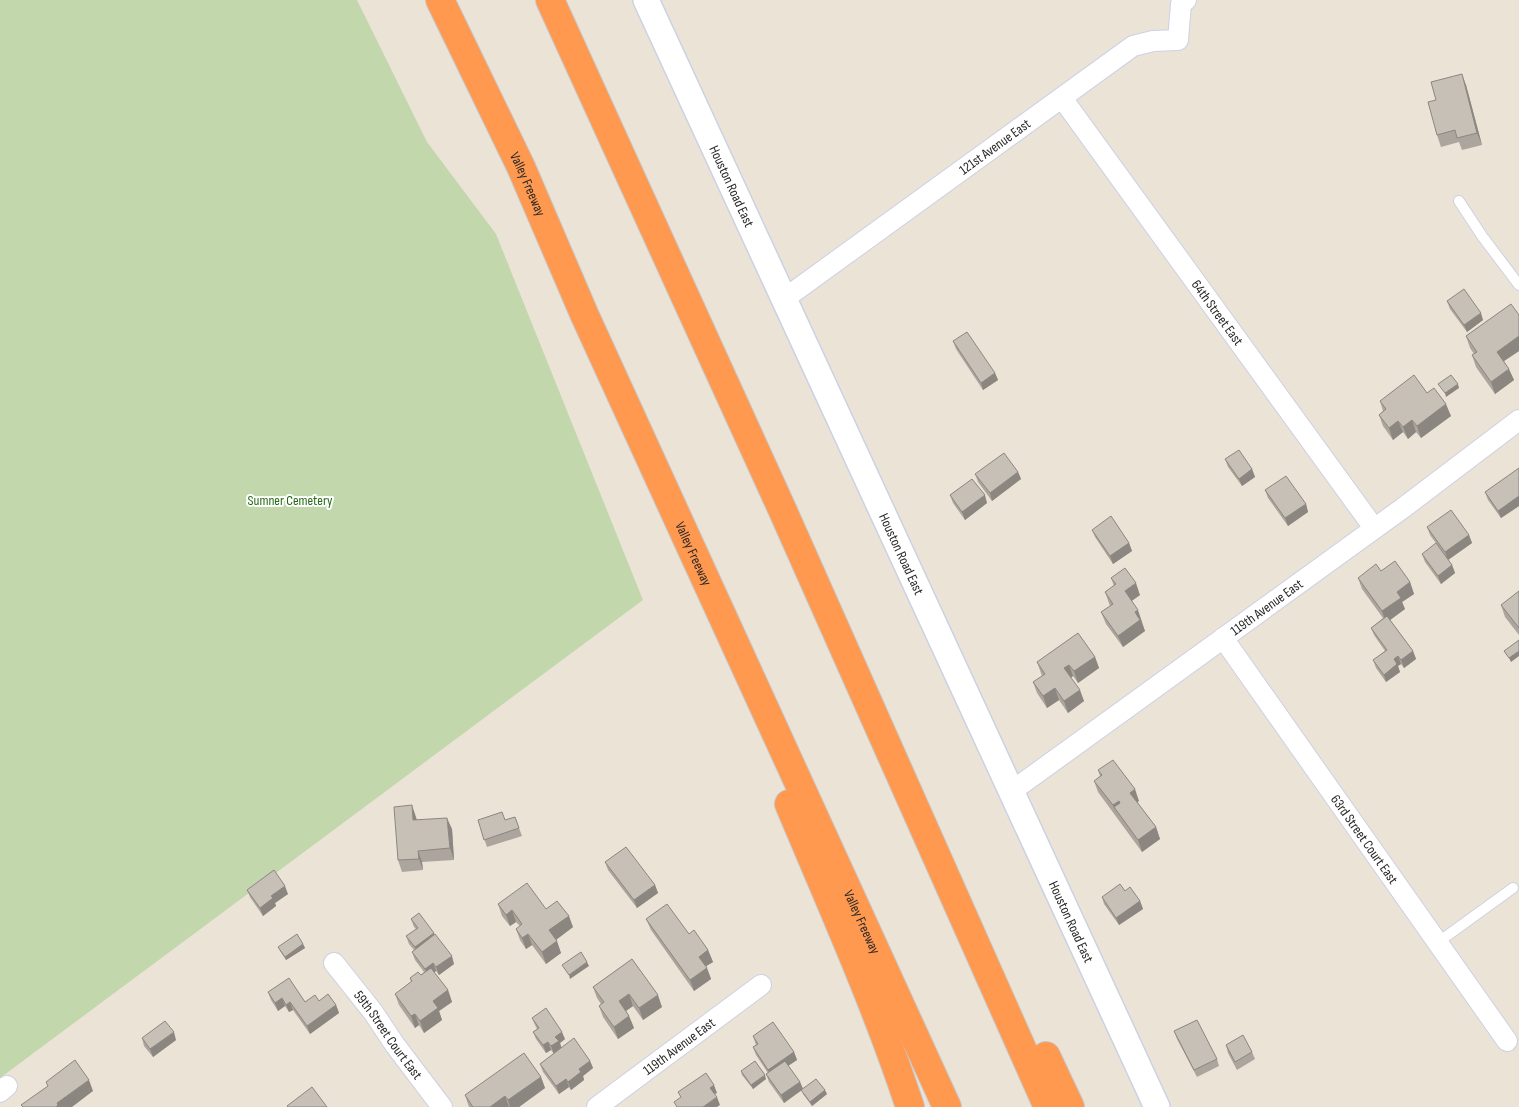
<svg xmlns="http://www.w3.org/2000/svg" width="1519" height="1107" viewBox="0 0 1519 1107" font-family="'Sofia Sans Condensed',sans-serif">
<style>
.cemetery{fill:#c2d8ac}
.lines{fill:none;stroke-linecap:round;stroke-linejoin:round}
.service-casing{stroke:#ccd1e3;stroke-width:12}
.minor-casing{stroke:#ccd1e3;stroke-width:22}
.tertiary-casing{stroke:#ccd1e3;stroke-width:28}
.motorway-casing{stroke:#c7c7c7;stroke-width:30}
.service{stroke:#fff;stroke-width:10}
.minor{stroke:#fff;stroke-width:20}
.tertiary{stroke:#fff;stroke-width:25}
.motorway{stroke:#ff994f;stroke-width:28}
.wall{fill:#aba59d}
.shaded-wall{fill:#8b8680}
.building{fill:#c7c0b7;stroke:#8b8680}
.labels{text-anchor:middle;stroke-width:4;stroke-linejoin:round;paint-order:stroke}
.street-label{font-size:14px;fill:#282828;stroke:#fff}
.park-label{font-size:14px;fill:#256b12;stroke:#fff}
</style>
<rect width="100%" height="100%" fill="#ece3d7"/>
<!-- cemetery -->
<path class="cemetery" d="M0,0H357L427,142L496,234L643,600L0,1078Z"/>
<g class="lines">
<!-- service casing -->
<g class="service-casing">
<path id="service" d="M1459,201L1482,236L1519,285
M1437,943L1513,888"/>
</g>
<!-- minor casing -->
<g class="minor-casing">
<g id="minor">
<path id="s1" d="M1062,98L1374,528"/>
<path id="s2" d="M784,299L1133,46L1153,41L1178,40L1181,4L1186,0"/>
<path id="s3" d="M1223,638L1507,1041"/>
<path id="s4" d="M1012,791L1403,508L1519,420"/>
<path id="s5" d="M334,963L373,1012L395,1045L442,1107"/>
<path d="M0,1092L7,1086"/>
<path id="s6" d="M597,1107L761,985"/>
</g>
</g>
<!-- tertiary casing -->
<g class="tertiary-casing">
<g id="tertiary">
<path id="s7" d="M646,0L1157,1107"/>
</g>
</g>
<!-- motorway casing -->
<g class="motorway-casing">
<g id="motorway">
<path id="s8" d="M440,0L521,167L585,316L947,1107"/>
<path d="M550,0L782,509L1048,1107"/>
<path d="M789,804C831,904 876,1004 910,1107"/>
<path d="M1046,1056L1070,1107"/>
</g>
</g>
<!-- service -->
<use href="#service" class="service"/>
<!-- minor -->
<use href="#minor" class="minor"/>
<!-- tertiary -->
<use href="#tertiary" class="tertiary"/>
<!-- motorway -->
<use href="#motorway" class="motorway"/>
</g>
<!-- wall -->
<path class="wall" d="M1466,85L1482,145L1462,150L1459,142L1441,147L1437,135L1436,100Z
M1447,301L1483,320L1467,332L1450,309Z
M1519,315V351L1504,361L1514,380L1495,394L1476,367L1472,355L1474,354L1470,348L1466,336Z
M953,341L995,373L998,380L983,390L956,349Z
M1427,393L1451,416L1421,438L1416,432L1408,439L1403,432L1393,440L1383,426L1379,415L1383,411L1380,401Z
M1225,459L1252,469L1255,477L1242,486L1228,467Z
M1519,468V506L1501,518L1488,500L1485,492Z
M1018,472L1021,479L992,501L978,482L975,474Z
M1265,490L1306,504L1308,512L1288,526L1268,498Z
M950,495L987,503L965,520L953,503Z
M1427,527L1469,535L1472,543L1448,560L1452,565L1455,573L1441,584L1425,562L1422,554H1444L1430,535Z
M1092,530L1129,543L1132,551L1113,564L1095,537Z
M1381,571L1410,582L1414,594L1402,602L1405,609L1390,620L1413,651L1416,659L1404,668L1401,664L1398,666L1400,672L1386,682L1376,668L1373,660L1385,651L1374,635L1371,628L1383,618L1362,589L1358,578Z
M1111,578L1140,595L1131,601L1142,622H1141L1145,631L1123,647L1106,624L1101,612L1110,606L1105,592L1114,586Z
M1519,591V635L1505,617L1501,605Z
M1095,657L1099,668L1078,683L1073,676L1071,678L1084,701L1068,713L1059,700L1047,708L1037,693L1033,682L1042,676L1037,662Z
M1098,770L1139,801L1137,802L1156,827L1160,839L1142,852L1098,792L1094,781L1100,776Z
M416,817L417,820L452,829L454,860L422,862L423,870L402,872L398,860Z
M515,817L522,836L487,847L478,820H505Z
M605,862L655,885L658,893L637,908L608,870Z
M247,890L288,894L275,903L276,906L263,916L250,897Z
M1125,891L1140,901L1143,909L1119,925L1104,904L1102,897Z
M498,904L546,909L573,927L556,940L561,953L546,964L532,945L526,949L520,940L516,929L520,926L516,922L510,926L502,916Z
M411,919L435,935L454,964L439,975L436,971L434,972L448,990L452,1002L439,1011L442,1020L424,1033L419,1025L415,1028L399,1005L395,994L411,982L410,978L421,975L424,972L415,960L412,952L414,950L409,944L406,936L416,929L414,927Z
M646,919L689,934L708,950L713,962L706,966L711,979L694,991L651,930Z
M303,944L305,948L286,960L280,951L278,947Z
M632,959L662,1007L643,1020L633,1006L626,1011L629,1016L634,1028L618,1039L603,1017L599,1006L601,1004L597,998L593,987Z
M268,992L305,1002L319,1001L336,1005L339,1013L310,1034L293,1010L289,1012L285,1006L278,1011L271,1000Z
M532,1018L565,1039L560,1043L561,1048L590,1061L593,1068L583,1076L584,1080L571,1090L569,1087L559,1094L543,1072L540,1064L554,1054L551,1050L546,1053L536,1039L533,1032L537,1029L535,1025Z
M1174,1031L1217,1059L1219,1066L1197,1077L1177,1039Z
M753,1036L794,1052L797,1060L788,1066L800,1082L803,1089L827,1094L812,1106L803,1094L802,1090L784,1103L769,1082L766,1074L768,1073L756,1055L753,1047L756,1045Z
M142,1038L176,1040L153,1057L144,1046Z
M1226,1045L1252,1052L1255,1059L1237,1070L1228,1053Z
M741,1071L766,1079L753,1089L742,1075Z
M541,1077L545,1088L519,1107H469L465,1095Z"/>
<!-- shaded-wall -->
<path class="shaded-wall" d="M1462,74L1466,85L1482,145L1477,133Z
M1481,313L1483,320L1467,332L1464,325Z
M1519,336V351L1501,363L1497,352Z
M1509,369L1514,380L1495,394L1491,382Z
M995,373L998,380L983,390L981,383Z
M1458,384L1459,388L1446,397L1445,393Z
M1446,404L1451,416L1421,438L1417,426Z
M1412,420L1416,432L1408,439L1403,427Z
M1398,421L1403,432L1393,440L1389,428Z
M1252,469L1255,477L1242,486L1239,479Z
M1018,472L1021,479L992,501L990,493Z
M985,495L987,503L965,520L962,512Z
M1519,496V506L1501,518L1498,511Z
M1306,504L1308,512L1288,526L1285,518Z
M1469,535L1472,543L1448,560L1445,552Z
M1129,543L1132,551L1113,564L1110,556Z
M1452,565L1455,573L1441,584L1438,576Z
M1410,582L1414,594L1402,602L1405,609L1386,623L1382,611L1397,592Z
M1136,583L1140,595L1129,603L1125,591Z
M1138,610L1145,631L1123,647L1118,636L1135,612Z
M1413,651L1416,659L1404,668L1401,660Z
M1519,651V656L1511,662L1509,658Z
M1398,656L1401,664L1398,666L1400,672L1386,682L1384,675L1394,659Z
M1095,657L1099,668L1078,683L1074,671Z
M1069,665L1073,676L1068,680L1064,668Z
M1055,688L1059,700L1047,708L1043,696Z
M1080,690L1084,701L1068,713L1064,701Z
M1135,789L1139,801L1134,804L1130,793Z
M1119,801L1123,812L1114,807L1117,817L1113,805Z
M412,805L416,817L417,832L413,820Z
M447,818L452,829L454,860L450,848Z
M1156,827L1160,839L1142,852L1138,840Z
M418,851L422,862L423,870L419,859Z
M655,885L658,893L637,908L634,900Z
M285,886L288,894L275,903L276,906L263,916L260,908L271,896Z
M1140,901L1143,909L1119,925L1116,918Z
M512,910L516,922L510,926L506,915Z
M569,916L573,927L553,942L549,930Z
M434,933L437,941L418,955L415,947Z
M528,934L532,945L526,949L522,938Z
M557,941L561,953L546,964L542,952Z
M303,944L305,948L286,960L285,957Z
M708,950L713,962L703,968L699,957Z
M452,956L454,964L439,975L436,967Z
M587,962L589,966L570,979L569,975Z
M433,963L436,971L428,977L425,969Z
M707,968L711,979L694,991L690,980Z
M448,990L452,1002L439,1011L442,1020L424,1033L420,1021L433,1001Z
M629,994L633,1006L623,1013L619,1001Z
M658,995L662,1007L643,1020L639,1008Z
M282,998L285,1006L278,1011L275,1003Z
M290,1002L293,1010L289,1012L286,1005Z
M336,1005L339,1013L310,1034L307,1026Z
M415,1014L419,1025L415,1028L411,1016Z
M629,1016L634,1028L618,1039L614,1027Z
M174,1032L176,1040L153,1057L150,1049Z
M562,1032L565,1039L560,1043L562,1049L554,1054L551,1046L555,1037Z
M548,1042L551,1050L546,1053L543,1045Z
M794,1052L797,1060L771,1077L768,1070Z
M590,1061L593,1068L583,1076L584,1080L571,1090L568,1082L579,1069Z
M765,1075L766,1079L753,1089L751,1085Z
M541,1077L545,1088L519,1107H510L508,1100Z
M566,1079L569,1087L559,1094L556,1086Z
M89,1080L93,1091L72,1107H56L57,1103Z
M800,1082L803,1089L784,1103L781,1095Z
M714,1085L717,1093L713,1095L710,1088Z
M825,1090L827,1094L812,1106L810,1102Z
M505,1096L509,1107H490Z
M717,1097L720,1105L717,1107H703Z"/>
<!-- building -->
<path class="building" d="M1462,74L1477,133L1457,138L1455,130L1437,135L1428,102L1436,100L1431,82Z
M1464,289L1481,313L1464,325L1447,301Z
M1511,304L1519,315V336L1497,352L1509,369L1491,382L1472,355L1477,352L1466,336Z
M967,332L995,373L981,383L953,341Z
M1414,375L1427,393L1434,388L1446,404L1417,426L1412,420L1403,427L1398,421L1389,428L1379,415L1386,409L1380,401Z
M1451,375L1458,384L1445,393L1438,384Z
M1239,450L1252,469L1239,479L1225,459Z
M1004,453L1018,472L990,493L975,474Z
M1519,468V496L1498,511L1485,492Z
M1286,476L1306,504L1285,518L1265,490Z
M972,479L985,495L962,512L950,495Z
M1451,510L1469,535L1445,552L1427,527Z
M1111,516L1129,543L1110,556L1092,530Z
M1436,543L1452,565L1438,576L1422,554Z
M1395,561L1410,582L1397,592L1401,598L1382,611L1358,578L1376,564L1381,571Z
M1125,568L1136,583L1125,591L1138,610L1135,612L1140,620L1118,636L1101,612L1113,604L1105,592L1116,584L1111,578Z
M1519,591V628L1501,605Z
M1387,616L1413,651L1401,660L1398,656L1394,659L1397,664L1384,675L1373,660L1387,650L1371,628Z
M1078,633L1095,657L1074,671L1069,665L1064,668L1080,690L1064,701L1055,688L1043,696L1033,682L1045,674L1037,662Z
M1519,640V651L1509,658L1504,651Z
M1113,760L1135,789L1130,793L1156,827L1138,840L1114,807L1120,803L1119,801L1113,805L1094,781L1102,775L1098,770Z
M412,805L413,820L447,818L450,848L418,851L419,859L398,860L394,807Z
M502,812L505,820L515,817L519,828L484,840L478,820Z
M626,847L655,885L634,900L605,862Z
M274,870L285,886L271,896L273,898L260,908L247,890Z
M527,883L546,909L557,901L569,916L549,930L557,941L542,952L528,934L522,938L516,929L522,924L512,910L506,915L498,904Z
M1120,884L1125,891L1130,887L1140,901L1116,918L1102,897Z
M667,904L689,934L694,930L708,950L699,957L707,968L690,980L646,919Z
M419,913L434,933L415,947L406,936L418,928L411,919Z
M297,934L303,944L285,957L278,947Z
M435,934L452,956L436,967L433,963L425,969L412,952Z
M581,952L587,962L569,975L562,965Z
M632,959L658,995L639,1008L629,994L619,1001L629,1016L614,1027L599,1006L604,1002L593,987Z
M431,968L448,990L433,1001L438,1008L420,1021L415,1014L411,1016L395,994L412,981L410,978L418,972L421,975Z
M289,978L305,1002L315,995L319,1001L328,994L336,1005L307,1026L290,1002L286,1005L282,998L275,1003L268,992Z
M546,1008L562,1032L555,1037L559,1041L551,1046L548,1042L543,1045L533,1032L539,1028L532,1018Z
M1197,1020L1217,1059L1194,1070L1174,1031Z
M165,1021L174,1032L150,1049L142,1038Z
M773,1022L794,1052L768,1070L753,1047L758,1044L753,1036Z
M1243,1035L1252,1052L1235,1062L1226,1045Z
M574,1038L590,1061L579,1069L581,1072L568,1082L566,1079L556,1086L540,1064Z
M524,1053L541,1077L508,1100L505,1096L490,1107H473L465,1095Z
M75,1060L89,1080L57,1103L58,1105L56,1107H23L21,1105L48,1086L46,1082Z
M755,1061L765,1075L751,1085L741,1071Z
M785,1061L800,1082L781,1095L766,1074Z
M706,1073L714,1085L710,1088L717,1097L703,1107H677L674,1102L681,1097L678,1092Z
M816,1079L825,1090L810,1102L801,1090Z
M312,1087L327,1107H288L287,1106Z"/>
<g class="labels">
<!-- street labels -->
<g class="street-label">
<text dy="5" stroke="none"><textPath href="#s2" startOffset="260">121st Avenue East</textPath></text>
<text dy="5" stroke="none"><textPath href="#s8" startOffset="204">Valley Freeway</textPath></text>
<text dy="5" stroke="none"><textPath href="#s7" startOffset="205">Houston Road East</textPath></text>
<text dy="5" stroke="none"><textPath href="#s1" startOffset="265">64th Street East</textPath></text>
<text dy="5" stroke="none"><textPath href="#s7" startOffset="610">Houston Road East</textPath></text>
<text dy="5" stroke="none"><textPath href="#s8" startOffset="609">Valley Freeway</textPath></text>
<text dy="5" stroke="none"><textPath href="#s4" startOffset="314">119th Avenue East</textPath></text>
<text dy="5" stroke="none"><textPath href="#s3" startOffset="246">63rd Street Court East</textPath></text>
<text dy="5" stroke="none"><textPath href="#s7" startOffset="1015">Houston Road East</textPath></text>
<text dy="5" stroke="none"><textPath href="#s8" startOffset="1014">Valley Freeway</textPath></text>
<text dy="5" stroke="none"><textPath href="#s5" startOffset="90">59th Street Court East</textPath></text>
<text dy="5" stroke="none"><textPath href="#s6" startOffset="102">119th Avenue East</textPath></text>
</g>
<!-- park labels -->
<g class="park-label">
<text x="290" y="505">Sumner Cemetery</text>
</g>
</g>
</svg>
